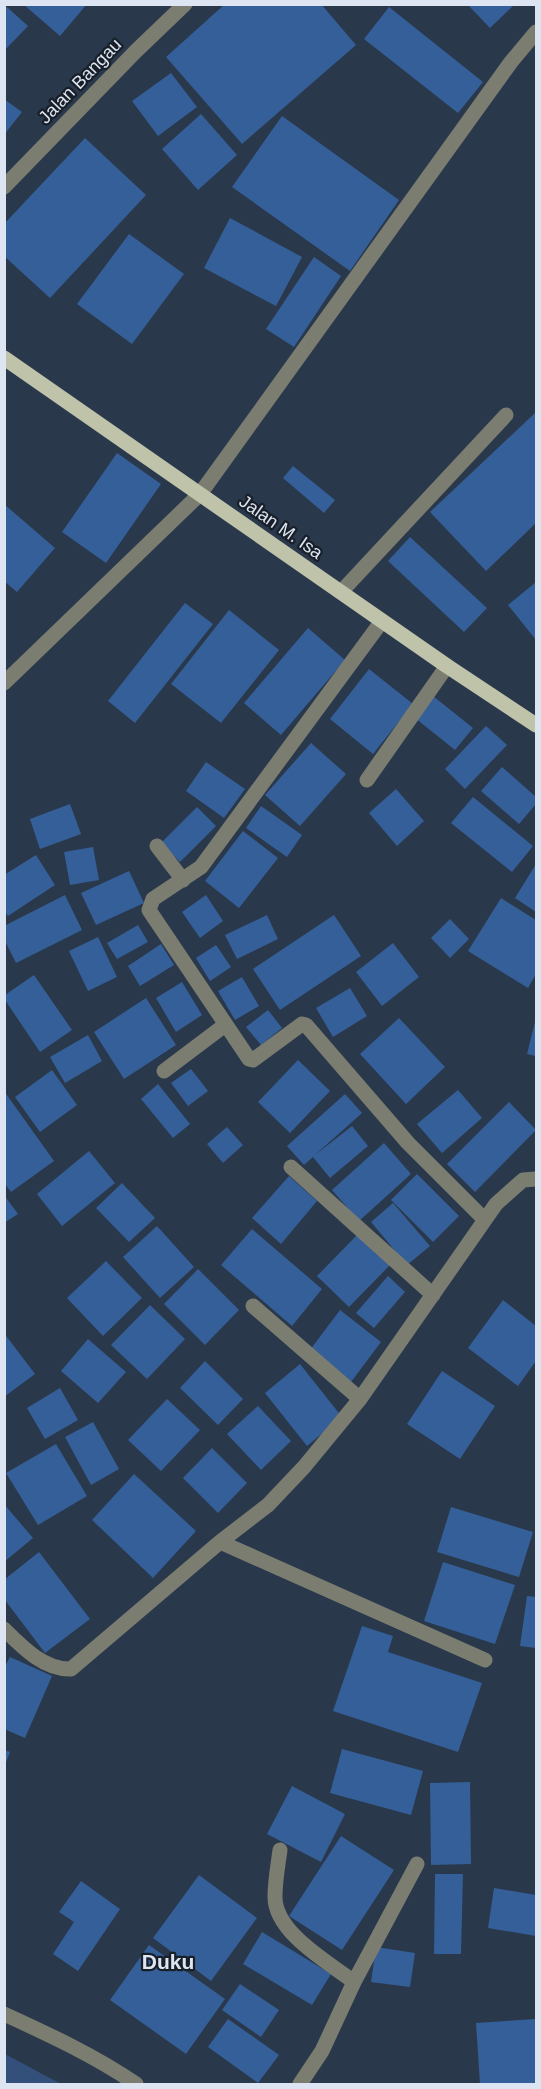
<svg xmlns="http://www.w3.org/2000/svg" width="541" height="2089" viewBox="0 0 541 2089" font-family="Helvetica,sans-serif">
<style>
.green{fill:#325079}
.building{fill:#355f98}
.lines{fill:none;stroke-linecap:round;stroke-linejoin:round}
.minor{stroke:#7b7d71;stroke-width:15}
.major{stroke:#bfc3aa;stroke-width:15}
.labels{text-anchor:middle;stroke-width:4.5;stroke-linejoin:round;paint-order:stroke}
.street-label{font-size:18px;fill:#dce5f1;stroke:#181f28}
.quarter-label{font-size:21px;font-weight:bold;fill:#dce5f1;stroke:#181f28}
</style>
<rect width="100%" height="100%" fill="#2a384b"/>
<!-- green -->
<path class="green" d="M5,2054L61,2084H5Z"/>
<!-- building -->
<path class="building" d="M23,4H87L60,36Z
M225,4H321L356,45L242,144L166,57Z
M468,5H514L490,28Z
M7,7L28,26L4,51V10Z
M389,7L483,82L458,113L364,39Z
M171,73L197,107L158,136L132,101Z
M4,99L22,112L4,135Z
M201,114L237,155L198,190L162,149Z
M282,116L399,200L350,271L232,187Z
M85,138L146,195L50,298L4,256V224Z
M230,218L302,257L276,306L204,268Z
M129,234L184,274L132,344L77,304Z
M314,257L341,276L294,347L266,329Z
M536,412V523L486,571L430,512Z
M117,453L161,484L106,563L62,532Z
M293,466L335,500L324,513L283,478Z
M4,504L55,548L17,592L4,581Z
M410,537L487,608L464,632L388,561Z
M536,582V640L508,605Z
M185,603L213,624L135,723L108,701Z
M229,610L279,650L221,723L171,684Z
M308,628L345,660L281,735L244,703Z
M369,669L413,704L373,754L330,719Z
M433,696L473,728L455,750L415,718Z
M486,726L507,745L465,789L445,769Z
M311,743L346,774L300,826L265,795Z
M206,762L245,789L224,818L186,791Z
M502,767L536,797V804L519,824L481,791Z
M396,789L424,821L397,846L369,813Z
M473,797L533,846L512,872L451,823Z
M70,804L81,834L40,849L30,819Z
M261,806L302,835L287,857L246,828Z
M197,807L216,826L180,862L161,843Z
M243,831L278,858L239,908L205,881Z
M93,847L99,880L70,885L64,852Z
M36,855L55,885L8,916L4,911V875Z
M536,864V912L515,898Z
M129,871L144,903L96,925L81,893Z
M65,895L82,930L16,963L4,939V926Z
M206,895L223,921L200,938L182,912Z
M501,898L536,920V974L528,988L468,951Z
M267,915L278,939L237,959L225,935Z
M334,915L361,956L280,1010L253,969Z
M450,919L469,939L450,958L431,938Z
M138,925L148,942L117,959L107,943Z
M98,937L117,977L88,991L69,951Z
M393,943L419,977L382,1006L356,972Z
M161,944L174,965L140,986L128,966Z
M216,945L231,967L210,981L196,958Z
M34,975L72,1030L40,1052L5,1000V995Z
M242,977L259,1006L235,1020L218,991Z
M182,982L202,1015L176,1032L156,998Z
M350,988L367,1016L333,1037L316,1008Z
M146,998L176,1045L124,1079L94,1032Z
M268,1010L282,1028L261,1045L246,1027Z
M399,1018L445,1067L406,1104L360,1054Z
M536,1018V1056L527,1054Z
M88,1035L102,1061L65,1083L50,1057Z
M298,1060L330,1091L290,1133L258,1102Z
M191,1069L208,1091L188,1106L171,1083Z
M52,1070L77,1105L40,1132L15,1097Z
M158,1084L190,1124L173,1138L141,1099Z
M458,1090L482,1118L442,1153L417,1124Z
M4,1091L54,1161L11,1192L4,1183Z
M345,1094L362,1113L315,1155L352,1126L368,1146L330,1178L313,1157L304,1165L287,1146Z
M509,1102L536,1130L475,1192L447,1164Z
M227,1127L243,1145L223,1163L207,1144Z
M384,1143L411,1174L359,1221L332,1190Z
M89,1151L115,1183L62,1226L37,1194Z
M417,1174L459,1216L433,1242L391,1200Z
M289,1176L317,1201L281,1244L252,1218Z
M122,1183L155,1218L129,1242L96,1208Z
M4,1195L18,1214L4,1223Z
M393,1203L430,1246L407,1265L371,1222Z
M157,1226L194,1267L160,1298L123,1257Z
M252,1229L322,1289L292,1326L221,1265Z
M359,1233L391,1264L349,1307L317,1276Z
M106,1261L142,1298L103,1336L67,1298Z
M198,1269L239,1310L205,1345L164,1304Z
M388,1276L405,1292L374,1328L356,1313Z
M503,1300L536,1326V1361L518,1386L468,1348Z
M150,1305L185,1339L147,1379L111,1345Z
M340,1310L381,1342L351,1382L310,1350Z
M4,1333L35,1374L4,1397Z
M88,1339L126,1372L98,1403L61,1371Z
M205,1361L243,1399L218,1425L180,1388Z
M300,1364L342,1417L307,1446L265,1393Z
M442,1371L495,1406L460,1459L407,1424Z
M60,1388L78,1420L45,1439L27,1408Z
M167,1399L200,1430L161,1471L128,1440Z
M258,1406L291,1441L261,1470L227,1434Z
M93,1422L119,1469L91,1485L65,1437Z
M56,1444L87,1496L38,1525L6,1473Z
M212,1448L247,1483L218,1513L183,1478Z
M134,1474L196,1531L153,1578L92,1520Z
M4,1504L33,1538L4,1562Z
M451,1507L533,1532L519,1577L437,1552Z
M39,1552L90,1619L45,1653L5,1600V1579Z
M443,1562L515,1585L495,1644L424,1621Z
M527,1596L536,1597V1648L520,1646Z
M362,1626L393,1636L388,1652L482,1683L458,1752L333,1711Z
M10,1657L52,1676L25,1738L4,1729V1668Z
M342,1749L423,1771L411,1815L330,1793Z
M4,1750L10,1752L5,1765H4Z
M470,1782L471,1864L431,1865L430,1783Z
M292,1786L345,1814L321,1862L267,1834Z
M341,1836L394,1870L342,1950L289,1916Z
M435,1874H463L461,1954H434Z
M199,1875L257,1918L211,1981L153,1938Z
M81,1881L120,1909L78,1971L53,1954L74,1922L59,1912Z
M494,1888L536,1895V1936L488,1928Z
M262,1932L331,1974L312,2005L243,1964Z
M149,1945L225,1999L186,2054L110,2000Z
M376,1947L415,1953L410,1987L371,1982Z
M240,1984L279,2010L261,2037L222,2010Z
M228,2019L279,2055L258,2083L208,2047Z
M536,2019V2084H480L476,2023Z"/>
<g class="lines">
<!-- minor -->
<path class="minor" d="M4,187L136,51L185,4
M341,592L506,415
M382,621L201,867L153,899L149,910L249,1059L253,1060L302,1024L306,1025L408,1143L484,1219
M4,683L200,494L511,62L536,32
M367,780L447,666
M157,846L183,880
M164,1071L225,1025
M291,1167L433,1295
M253,1306L360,1399
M220,1542L485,1660
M4,1629C22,1647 44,1670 71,1669L220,1542L268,1505L304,1467L360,1399L496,1204L523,1180L536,1179
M280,1850C278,1865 275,1881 275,1896C274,1932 328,1962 354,1982L322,2051L300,2084
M354,1982L417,1864
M4,2014C50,2035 95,2056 136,2084"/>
<!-- major -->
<path class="major" d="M4,358L447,666L536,725"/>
</g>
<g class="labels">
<!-- street labels -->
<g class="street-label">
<text transform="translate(80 81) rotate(-46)" y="6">Jalan Bangau</text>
<text transform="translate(281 527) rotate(35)" y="6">Jalan M. Isa</text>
</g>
<!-- quarter labels -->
<g class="quarter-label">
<text x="168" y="1969">Duku</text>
</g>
</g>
<!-- border -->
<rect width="541" height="2089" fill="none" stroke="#dce5f1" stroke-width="12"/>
</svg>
